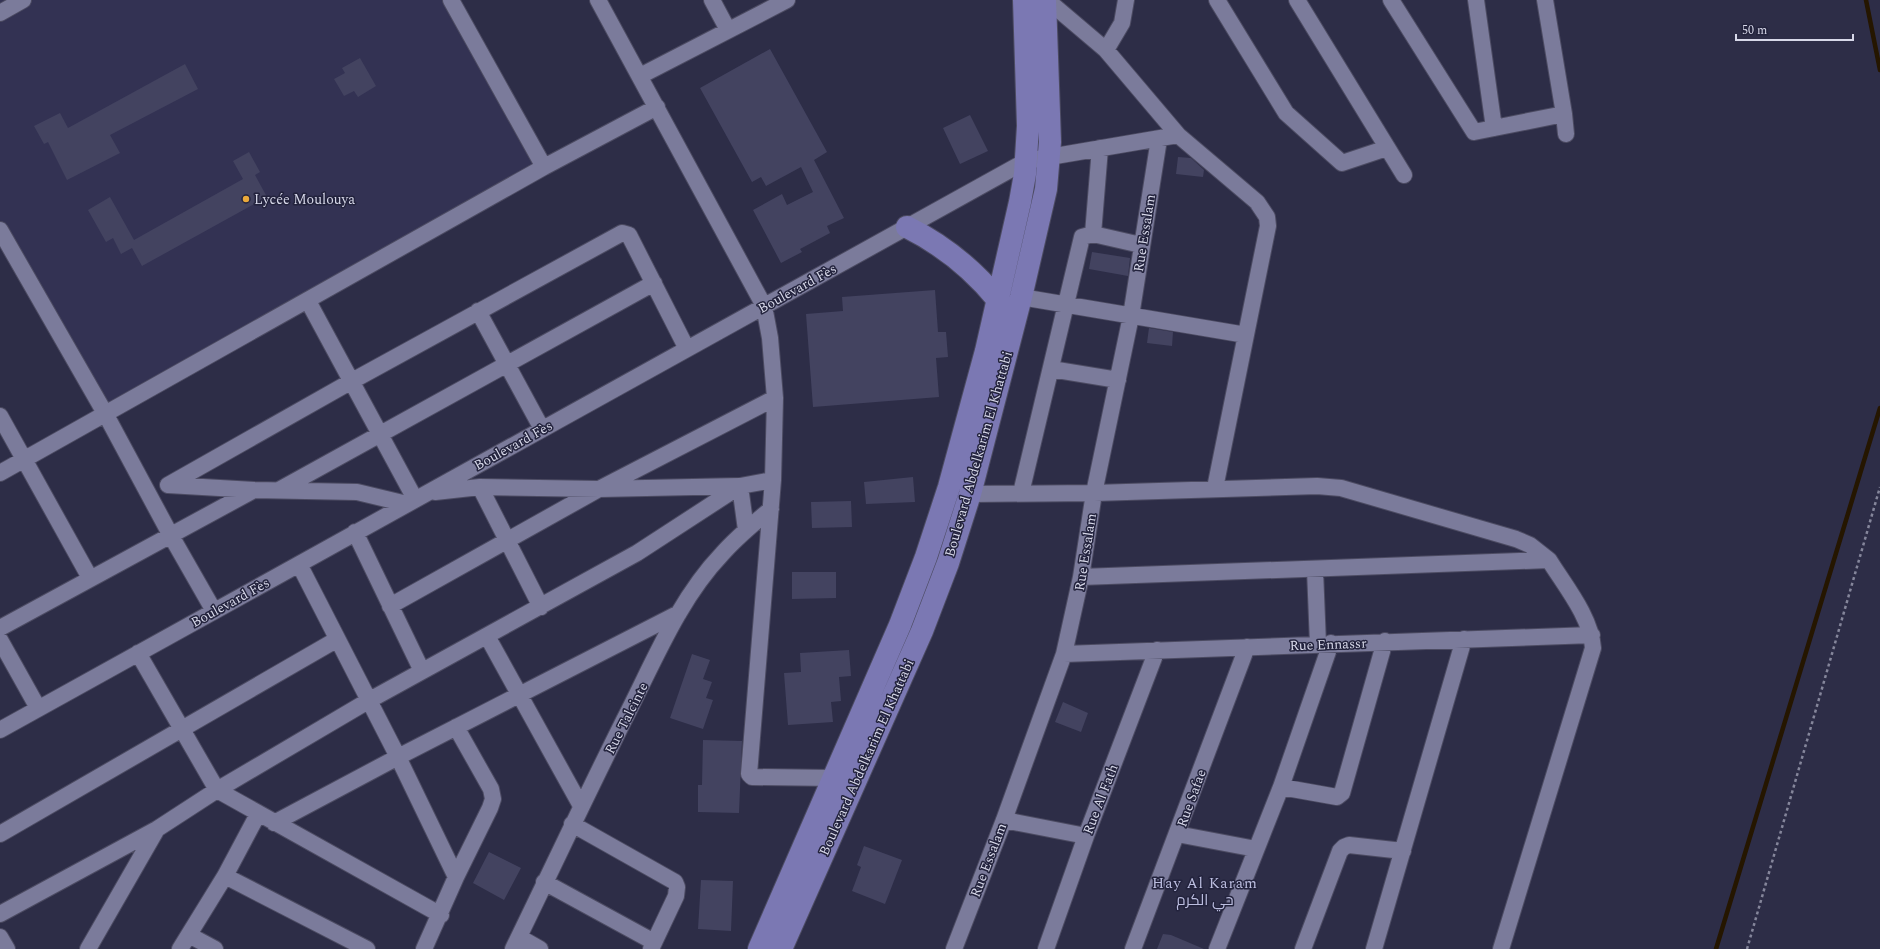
<svg xmlns="http://www.w3.org/2000/svg" width="1880" height="949" viewBox="0 0 1880 949" font-family="Spectral,Cairo,serif">
<style>
.built{fill:#333253}
.lines{fill:none;stroke-linecap:round;stroke-linejoin:round}
.stream{stroke:#251600;stroke-width:4.5}
.building{fill:#434360}
.street-casing{stroke:#4c4b62;stroke-width:18}
.secondary-casing{stroke:#4c4b62;stroke-width:24}
.path{stroke:#85869b;stroke-width:2.5;stroke-dasharray:3 3;stroke-linecap:butt}
.street{stroke:#7b7b9b;stroke-width:16}
.secondary{stroke:#7b78b3;stroke-width:22}
.poi-dot{fill:#eba93a;stroke:#23233d;stroke-width:1.5}
.labels{text-anchor:middle;stroke-width:3;stroke-linejoin:round;paint-order:stroke}
.poi-label{font-size:14px;fill:#d7d8e9;stroke:#23233d;text-anchor:start}
.street-label{font-size:14px;fill:#d7d8e9;stroke:#23233d}
.neighbourhood-label{font-size:15px;letter-spacing:1px;fill:#bcbee0;stroke:#23233d}
</style>
<rect width="100%" height="100%" fill="#2d2d47"/>
<!-- built -->
<path class="built" d="M0,0H447L543,171L104,414L0,227Z"/>
<g class="lines">
<!-- stream -->
<path class="stream" d="M1866,0L1880,70
M1716,949L1880,408"/>
</g>
<!-- building -->
<path class="building" d="M770,49L827,152L814,160L844,218L827,226L830,233L800,249L802,252L781,263L753,210L782,194L787,205L813,192L801,167L766,186L761,177L752,182L700,88Z
M360,58L376,86L358,97L354,91L344,96L334,79L345,73L342,68Z
M185,64L198,89L110,135L120,153L67,180L48,142L44,144L34,126L60,113L68,128Z
M970,115L988,151L960,164L943,128Z
M249,152L260,172L255,175L267,197L142,266L132,248L121,254L113,238L106,242L88,210L110,197L134,240L243,179L233,161Z
M1178,157L1191,158L1204,170L1203,177L1176,174Z
M1092,252L1130,258L1128,276L1089,269Z
M935,290L938,332H946L948,357L936,358L939,397L813,407L806,314L843,311L842,297Z
M1149,328L1173,332L1172,346L1147,343Z
M913,477L915,502L866,504L864,482Z
M851,501L852,527L812,528L811,502Z
M792,572H836V598L792,599Z
M849,650L851,676L839,677L841,701L831,702L833,722L788,725L784,673L801,672L800,653Z
M692,654L710,660L703,679L712,682L706,698L713,700L703,729L670,718Z
M1063,702L1088,713L1081,732L1055,722Z
M703,740L742,741L739,813L698,812V785H702Z
M864,846L902,860L885,904L852,891L861,867L857,865Z
M489,852L521,868L504,900L473,883Z
M701,880L733,881L731,931L698,929Z
M1163,934L1171,935L1204,949H1157Z"/>
<g class="lines">
<!-- street casing -->
<g class="street-casing">
<path id="street" d="M451,0L544,167
M598,0L764,306L770,338L775,398L773,480L749,774L752,777L834,778L842,780
M712,0L728,30
M1047,0L1106,50L1178,135
M1217,0L1286,113L1342,163L1387,148
M1297,0L1404,175
M1391,0L1474,132L1564,114
M1476,0L1494,128
M1545,0L1564,114L1566,134
M0,13L23,0
M1106,50L1122,23L1126,0
M640,76L787,0
M0,230L106,415L170,534L214,611
M1093,234L1100,148
M1021,297L1246,335
M308,301L415,499
M478,311L542,429
M1051,369L1118,380
M0,416L90,578
M0,473L544,167L657,107
M168,485L352,381L622,233L629,235L687,349
M168,485L254,490L357,492L407,504
M480,487L541,607
M279,490L654,283
M435,492L480,487L599,489L740,486L773,480
M1021,493L1082,237L1093,234L1141,245
M970,494L1094,493L1317,486L1341,488L1516,539L1530,545L1549,560C1565,586 1591,617 1593,648L1501,949
M355,532L422,671
M299,564L398,757L456,877
M1315,570L1318,644
M1081,577L1549,560
M390,606L599,489L775,398
M0,628L254,490
M487,636L581,806
M0,640L38,708
M138,653L217,790L441,915
M1064,654L1592,635
M0,730L1026,161L1178,135L1257,202L1267,217L1268,226L1215,488
M1281,787L1337,797L1342,793L1385,641
M1004,820L1086,836
M274,823L398,757L679,613
M572,824L675,882L677,887L676,896L651,949
M0,834L336,640
M1177,834L1256,849
M225,876L367,949
M544,882L654,942
M0,914L157,829L217,790L368,701L637,553L740,486L746,530
M189,935L215,949
M0,937L7,949
M519,937L540,949
M88,949L157,829
M180,949L225,876L258,814
M424,949L456,877L490,808L493,799L491,789L456,727
M513,949C550,873 586,796 624,720C653,664 678,600 722,554C737,537 754,523 771,509
M954,949L1004,820L1064,654L1081,577L1094,493L1131,316L1159,139
M1046,949L1086,836L1157,650
M1133,949L1247,647
M1217,949L1281,787L1331,643
M1303,949L1340,851L1344,847L1349,845L1403,851
M1374,949L1464,639"/>
</g>
<!-- secondary casing -->
<g class="secondary-casing">
<path id="secondary" d="M907,227C943,245 972,268 998,300
M759,949L900,625L926,557L949,487L986,351L1020,202L1025,174L1028,126L1024,0
M781,949L922,631L948,563L970,494L1021,297L1046,189L1050,142L1045,0"/>
</g>
<!-- path -->
<path class="path" d="M1747,949L1880,487"/>
<!-- street -->
<use href="#street" class="street"/>
<!-- secondary -->
<use href="#secondary" class="secondary"/>
</g>
<!-- markers -->
<circle class="poi-dot" cx="246" cy="199" r="4"/>
<g class="labels">
<!-- poi labels -->
<g class="poi-label">
<text x="254" y="204">Lycée Moulouya</text>
</g>
<!-- street labels -->
<g class="street-label">
<text transform="translate(1144 233) rotate(-81)" y="5">Rue Essalam</text>
<text transform="translate(797 288) rotate(-29)" y="5">Boulevard Fès</text>
<text transform="translate(513 445) rotate(-29)" y="5">Boulevard Fès</text>
<text transform="translate(978 454) rotate(-74)" y="5">Boulevard Abdelkarim El Khattabi</text>
<text transform="translate(1085 552) rotate(-81)" y="5">Rue Essalam</text>
<text transform="translate(230 602) rotate(-29)" y="5">Boulevard Fès</text>
<text transform="translate(1328 644) rotate(-2)" y="5">Rue Ennassr</text>
<text transform="translate(626 718) rotate(-63)" y="5">Rue Talcinte</text>
<text transform="translate(866 757) rotate(-66)" y="5">Boulevard Abdelkarim El Khattabi</text>
<text transform="translate(1191 798) rotate(-70)" y="5">Rue Safae</text>
<text transform="translate(1100 799) rotate(-69)" y="5">Rue Al Fath</text>
<text transform="translate(988 860) rotate(-69)" y="5">Rue Essalam</text>
</g>
<!-- neighbourhood labels -->
<g class="neighbourhood-label">
<text x="1205" y="888">Hay Al Karam<tspan x="1205" dy="17">حي الكرم</tspan></text>
</g>
</g>
<!-- scale -->
<path d="M1736 34v6h117v-6" fill="none" stroke="#d7d8e9" stroke-width="2"/>
<text x="1742" y="34" font-size="12" fill="#d7d8e9" stroke="#23233d" stroke-width="3" paint-order="stroke">50 m</text>
</svg>
